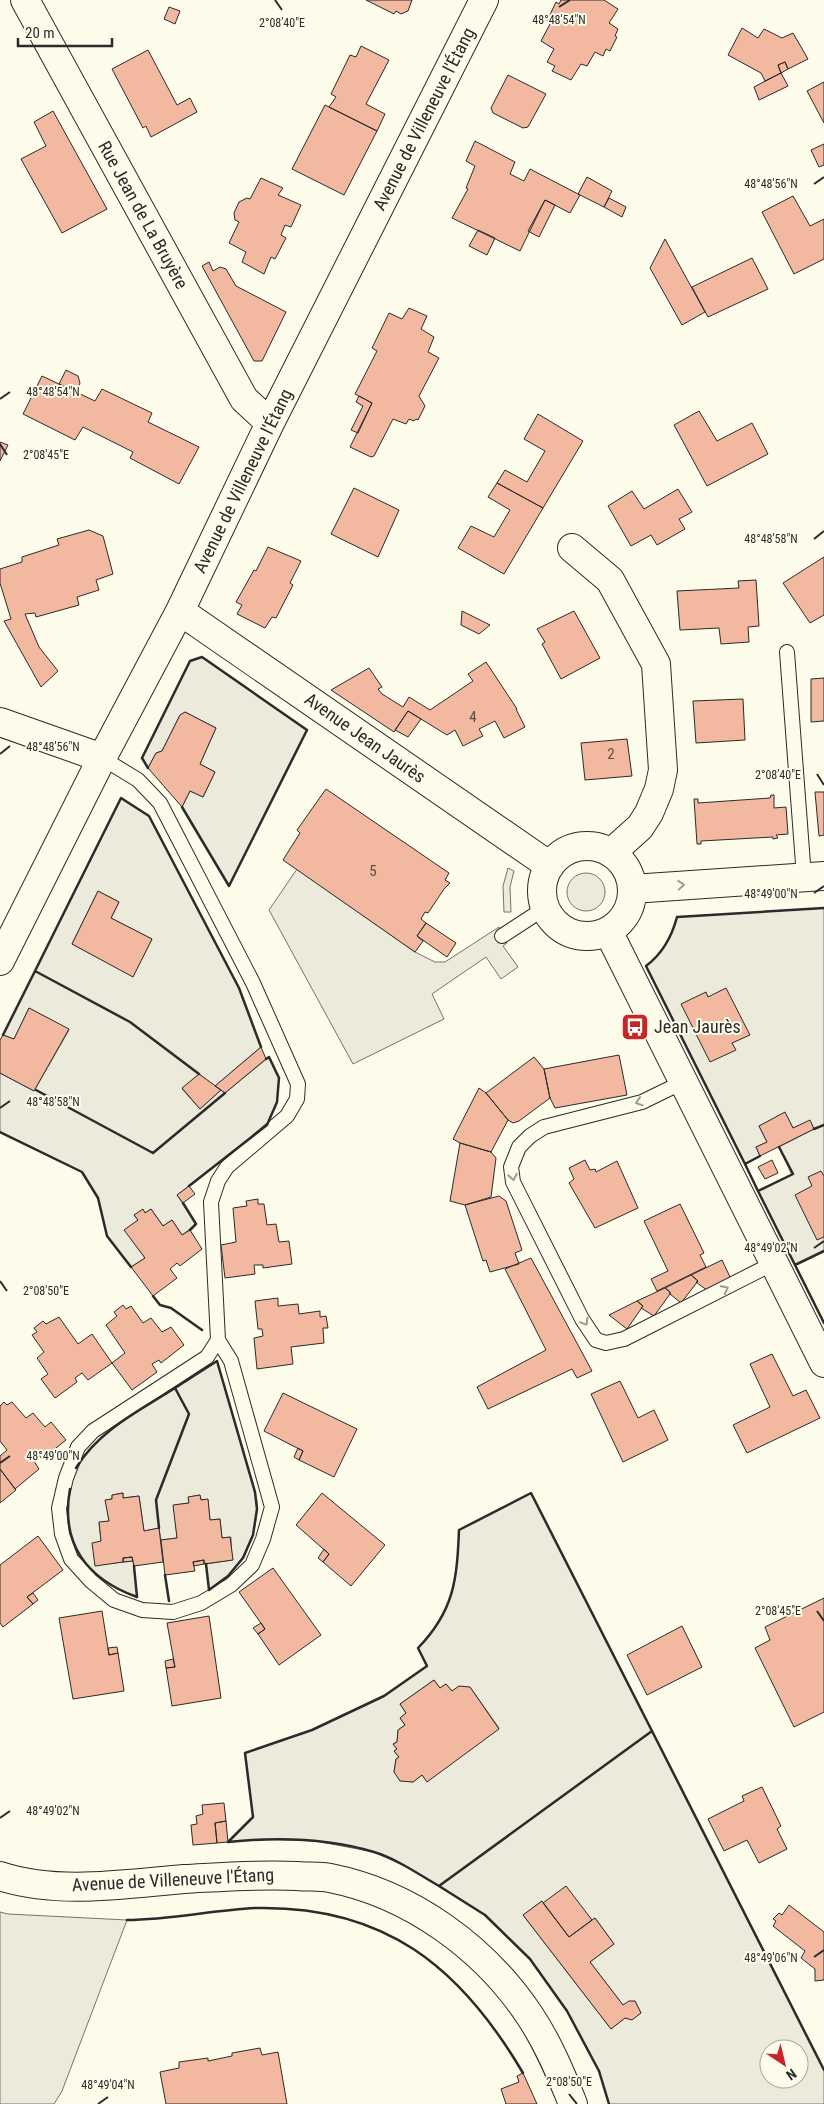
<svg xmlns="http://www.w3.org/2000/svg" width="824" height="2104" viewBox="0 0 824 2104" font-family="'Roboto Condensed',sans-serif">
<style>
.green{fill:#ecebdb;stroke:#74746e;fill-rule:evenodd}
.parking{fill:#eceadb;stroke:#74746e}
.building{fill:#f2b8a0;stroke:#2b2b2b}
.lines{fill:none;stroke-linecap:round;stroke-linejoin:round}
.lane-casing{stroke:#2b2b2b;stroke-width:16}
.street-casing{stroke:#2b2b2b;stroke-width:30}
.secondary-casing{stroke:#2b2b2b;stroke-width:30}
.lane{stroke:#fdfbea;stroke-width:14}
.street{stroke:#fdfbea;stroke-width:28}
.secondary{stroke:#fdfbea;stroke-width:28}
.wall{stroke:#2b2b2b;stroke-width:2.5}
.oneway{stroke:#9e9d94}
.ticks{fill:none;stroke:#2b2b2b;stroke-width:2}
.labels{text-anchor:middle;stroke-width:4;stroke-linejoin:round;paint-order:stroke}
.number-label{font-size:15px;fill:#5d4e48}
.street-label{font-size:18px;fill:#2b2b2b;stroke:#fdfbea}
.poi-label{font-size:18px;fill:#2b2b2b;stroke:#fdfbea;text-anchor:start}
.ticks-label{font-size:12px;text-anchor:middle;fill:#2b2b2b;stroke:#fdfbea;stroke-width:4;stroke-linejoin:round;paint-order:stroke}
</style>
<rect width="100%" height="100%" fill="#fdfbea"/>
<!-- green -->
<path class="green" d="M202,657L307,730L229,886L182,807L190,791L203,797L215,772L200,764L216,728L185,712L180,715L162,751L156,753L148,768L142,758L190,661Z
M121,798L149,816L239,988L261,1047L215,1086L199,1074L182,1089L200,1109L221,1090L225,1093L269,1057L279,1078L277,1102L267,1125L177,1195L196,1224L182,1235L172,1220L163,1226L151,1209L145,1213L143,1210L134,1215L138,1220L125,1230L145,1258L131,1267L107,1236L98,1198L82,1172L0,1132V1073L34,1091L69,1030L29,1008L14,1039L3,1035ZM98,891L119,902L111,918L152,939L133,976L72,944Z
M508,868L514,871L510,887L511,912H504L503,886Z
M567 892a19 19 0 1 1 38 0a19 19 0 1 1-38 0Z
M824,908V1251L795,1265L758,1191L792,1175L779,1147L814,1129L810,1121L793,1128L785,1113L759,1126L767,1142L756,1147L760,1156L745,1164L646,966C662,954 672,936 677,917Z
M217,1361L257,1501C258,1539 241,1570 209,1590L206,1564L232,1560L231,1537L222,1538L220,1519L210,1520L208,1500H201L200,1495L189,1497V1503L174,1505L177,1538L161,1540L159,1528L144,1531L139,1496L123,1498V1493L112,1495V1499L106,1500L109,1521L99,1523L101,1541L95,1565L133,1561L137,1597C107,1587 75,1565 70,1532C59,1464 96,1438 146,1406C170,1391 193,1376 217,1361Z
M531,1493L824,2070V2104H609L599,2071L567,2011L530,1959L485,1915L411,1869L374,1852L315,1841L261,1839L228,1842L253,1817L245,1753L312,1730L384,1696L427,1666L418,1648C454,1611 457,1580 459,1530ZM434,1680L440,1688L446,1684L452,1691L470,1687L499,1728L427,1781L422,1775L413,1782L400,1780L394,1772L396,1759L399,1757L394,1751L397,1749L393,1744L397,1742L398,1730L405,1725L400,1718L406,1713L400,1704ZM542,1901L569,1937L595,1918L614,1944L590,1962L623,2005L635,2001L641,2013L632,2019L625,2018L611,2029L523,1915ZM769,2049H799V2079H769Z
M0,1912L8,1914L127,1920L62,2091L54,2104H0Z"/>
<!-- parking -->
<path class="parking" d="M297,869L415,952L435,962H445L499,927L502,936L507,943L503,946L518,967L501,979L486,957L432,994L444,1019L353,1064L269,910Z"/>
<!-- building -->
<path class="building" d="M366,0H412L408,11L401,14L396,11L394,14Z
M561,0H604L618,9L609,23L618,29L615,36L617,37L610,51L606,49L603,56L595,52L587,66L581,64L571,80L552,71L555,66L547,62L554,49L541,41L550,24L547,21L556,2L559,4Z
M169,7L180,11L175,24L164,19Z
M742,28L758,38L764,29L782,38L793,33L808,59L788,69L785,62L778,65L781,73L765,81L761,73L728,55Z
M361,46L389,60L366,104L385,114L377,131L329,107L336,97L331,94L350,55L356,57Z
M148,50L177,105L190,98L197,112L151,137L146,126L143,128L112,69Z
M785,62L788,69L781,73L778,65Z
M781,73L788,86L759,100L754,87Z
M508,75L546,94L528,127L523,128L493,113L491,108Z
M824,82V123L807,91Z
M325,105L377,131L344,195L292,169Z
M53,111L107,209L62,233L21,159L46,146L34,122Z
M475,141L515,162L510,174L524,181L530,169L580,195L570,213L545,200L520,251L452,218L468,189L466,188L475,166L466,161Z
M824,144V165L819,167L811,150Z
M587,177L612,191L604,207L578,194Z
M261,178L283,188L278,195L301,205L291,227L285,225L281,235L286,238L275,259L271,257L264,274L242,262L246,252L229,243L239,222L235,220L234,213L239,202L247,198L250,199Z
M793,196L810,226L824,219V259L794,274L762,212Z
M609,198L626,207L622,217L604,207Z
M545,200L555,205L539,237L528,231Z
M478,230L495,238L487,255L469,246Z
M665,239L705,312L682,325L650,268Z
M752,258L768,289L708,317L692,287Z
M209,262L213,271L220,267L226,269L236,286L286,312L262,361H254L202,266Z
M409,308L427,316L421,329L434,337L428,352L439,358L419,396L425,406L418,420L416,419L414,421L409,419L406,424L393,419L374,456L371,457L350,447L372,403L355,394L377,351L372,348L389,313L402,319Z
M66,370L78,376L80,383L76,393L59,384Z
M42,376L95,401L102,389L152,413L148,422L199,447L179,484L130,458L133,452L83,427L75,440L23,414Z
M359,396L372,403L358,433L351,430L363,406L356,402Z
M699,411L717,441L752,423L768,454L707,486L674,425Z
M538,414L583,441L543,508L497,483L505,470L527,482L545,451L524,439Z
M0,442L8,445L0,461Z
M497,483L543,508L504,574L458,548L471,526L494,537L510,510L488,497Z
M354,488L399,510L378,557L331,534Z
M678,489L692,512L679,519L685,529L657,545L651,535L631,546L608,506L632,491L644,509Z
M89,530L103,536L113,574L96,580L99,590L77,597L79,605L36,617L35,613L25,614L39,647L58,671L41,687L4,621L11,619L0,583V569L22,562V557L59,545L57,539Z
M268,547L301,561L290,583L293,585L276,618L272,617L265,628L237,614L242,605L236,602L254,570L256,571Z
M824,557V615L810,623L783,583Z
M756,580L759,626L748,627L749,642L721,644L719,628L680,630L677,591L739,588L738,581Z
M462,611L490,625L479,634L461,625Z
M574,611L600,658L561,679L542,644L545,642L537,629Z
M486,662L517,709H516L525,727L504,738L495,721L479,729L483,736L463,746L455,730L447,735L408,711L394,732L331,690L369,668L382,687L378,689L382,694L403,707L409,697L430,710L473,681L468,674Z
M824,678V721L811,722V679Z
M743,699L745,740L696,743L693,701Z
M408,711L421,719L408,737L395,730Z
M185,712L216,728L200,764L215,772L203,797L190,791L182,807L148,768L156,753L162,751L180,715Z
M627,739L632,776L585,780L581,743Z
M326,789L449,873L445,880L450,883L444,889L428,913L425,912L421,919L426,923L417,936L423,941L415,952L283,860L300,833L297,830Z
M815,792H824V835L819,836Z
M771,795H774V808L786,807L788,834L776,835L778,838L773,839V837L701,841V844H697L694,799H698V803L770,798Z
M98,891L119,902L111,918L152,939L133,977L72,944Z
M426,923L456,943L447,957L417,936Z
M726,988L750,1035L732,1043L736,1050L710,1062L681,1004L706,992L708,997Z
M29,1008L69,1029L34,1091L0,1073V1040L3,1035L14,1039Z
M261,1047L266,1059L225,1093L215,1086Z
M619,1055L627,1095L555,1108L550,1098L544,1069Z
M534,1057L544,1069L550,1098L519,1121L513,1123L508,1120L486,1093Z
M199,1074L221,1090L200,1109L182,1088Z
M479,1088L486,1093L508,1120L491,1152L460,1143L453,1139Z
M785,1112L793,1128L810,1120L814,1129L760,1156L756,1147L767,1142L759,1126Z
M460,1143L491,1152L496,1158L491,1197L465,1205L450,1201Z
M585,1160L590,1170L595,1169L596,1172L617,1161L638,1208L595,1228L569,1183L574,1179L569,1168Z
M772,1160L778,1173L765,1179L758,1167Z
M821,1171L824,1176V1237L817,1240L795,1195L812,1186L808,1177Z
M189,1186L195,1194L183,1203L177,1195Z
M499,1196L506,1201L522,1250L515,1253L519,1264L490,1272L486,1260L483,1261L465,1205Z
M258,1199V1204H264L267,1225L276,1224L279,1242L289,1241L292,1264L263,1268V1265H254L255,1274L225,1278L221,1245L236,1242L233,1208L247,1206L246,1201Z
M680,1204L704,1253L700,1255L706,1267L657,1291L651,1279L668,1271L644,1221Z
M143,1209L145,1213L151,1209L163,1226L172,1220L182,1235L190,1230L202,1249L180,1266L177,1263L170,1269L177,1278L153,1296L131,1267L145,1258L124,1230L138,1220L134,1215Z
M531,1258L592,1371L577,1378L572,1369L488,1409L477,1387L546,1350L505,1269Z
M722,1260L731,1279L708,1291L696,1282L698,1281L691,1275Z
M691,1275L698,1281L681,1303L670,1294V1292L665,1288Z
M665,1288L670,1292V1294L654,1316L641,1308L643,1306L637,1301Z
M278,1298V1306L298,1304L299,1314L320,1311V1317L326,1316L328,1328H323L324,1343L291,1347L293,1364L257,1369L254,1338L263,1336L262,1329H258L255,1301Z
M637,1301L643,1306L627,1329L609,1315Z
M123,1305L126,1309L131,1306L143,1323L151,1318L162,1332L171,1327L184,1345L161,1363L159,1360L152,1364L157,1372L132,1390L112,1363L125,1353L106,1325L117,1316L114,1312Z
M59,1317L78,1344L92,1334L112,1363L88,1380L82,1373L75,1378L77,1382L55,1398L41,1379L48,1374L37,1358L44,1352L32,1335L37,1332L34,1328L43,1321L46,1324Z
M772,1354L793,1396L806,1390L820,1418L747,1453L733,1425L770,1407L750,1364Z
M620,1381L638,1418L654,1410L668,1440L623,1462L591,1394Z
M283,1393L357,1429L334,1477L299,1460L303,1451L264,1431Z
M4,1402L7,1405L12,1402L26,1418L33,1413L45,1427L51,1422L66,1440L42,1459L39,1455L34,1461L39,1469L15,1489L0,1469V1456L7,1450L0,1441V1406Z
M298,1448L303,1451L299,1460L294,1457Z
M0,1469L16,1490L0,1503Z
M123,1493V1498L139,1496L144,1531L159,1528L163,1562L134,1566L132,1557L123,1558V1562L95,1566L92,1543L101,1541L99,1522L109,1521L105,1500L112,1499V1495Z
M322,1493L385,1545L351,1586L323,1562L329,1554L296,1525Z
M200,1495L201,1500L208,1499L210,1520L220,1519L222,1538L230,1537L233,1560L204,1564V1560L193,1562L195,1571L165,1575L161,1540L177,1538L173,1505L189,1503L188,1497Z
M38,1536L63,1570L27,1597L33,1604L3,1627L0,1623V1565Z
M324,1549L329,1554L323,1562L318,1558Z
M132,1557L133,1561L123,1562V1558Z
M204,1560V1564L194,1566L193,1562Z
M273,1568L321,1635L279,1665L258,1634L265,1629L239,1592Z
M33,1593L38,1600L33,1604L27,1597Z
M824,1598V1712L794,1727L755,1648L770,1640L765,1627Z
M102,1611L109,1655L118,1653L124,1691L73,1699L59,1618Z
M209,1616L221,1698L172,1706L166,1668L175,1667L167,1623Z
M261,1623L265,1629L258,1634L253,1628Z
M682,1626L702,1667L647,1695L627,1655Z
M117,1647L118,1653L109,1655L108,1648Z
M173,1659L175,1667L166,1668L165,1661Z
M434,1680L440,1688L446,1684L452,1691L459,1686L470,1687L499,1729L427,1782L422,1775L413,1782L400,1781L394,1772L396,1759L399,1757L394,1751L397,1749L393,1744L397,1742L398,1730L405,1725L400,1718L406,1713L400,1704Z
M762,1787L781,1826L777,1829L787,1849L759,1863L747,1840L724,1851L708,1819L744,1801L742,1796Z
M224,1803L226,1821L215,1823L217,1843L193,1845L191,1825L197,1824L196,1816L203,1814L202,1805Z
M226,1821L228,1842L217,1843L215,1823Z
M566,1886L592,1920L569,1937L543,1903Z
M542,1901L569,1937L595,1918L614,1944L590,1962L623,2005L629,2001H635L641,2013L632,2020L625,2018L611,2029L523,1915Z
M789,1905L824,1932V1980L815,1981V1969L801,1958L805,1951L773,1926L776,1921L773,1919L779,1913L782,1915Z
M260,2048L262,2055L278,2052L287,2104H166L160,2072L179,2068V2062L208,2058V2061L232,2056V2053Z
M523,2073L537,2104H506L501,2089L519,2082L517,2076Z"/>
<g class="lines">
<!-- lane casing -->
<g class="lane-casing">
<path id="lane" d="M787,652L804,877
M102,758L138,780L160,803L253,983L298,1084L297,1099L287,1116L227,1167L218,1181L211,1202L218,1340L231,1361L272,1507L263,1539L252,1565L231,1585L201,1603L173,1612L142,1610L114,1600L91,1581L71,1559L62,1534L59,1508L66,1478L78,1447L93,1431L207,1357L218,1340
M502,936L545,908
M683,1082L642,1102L544,1127L530,1136L519,1147L511,1167L513,1182L582,1319L596,1340L606,1343L624,1339L774,1263"/>
</g>
<!-- street casing -->
<g class="street-casing">
<path id="street" d="M572,548L610,580L656,664L663,770L659,789L649,813L640,827L611,853"/>
</g>
<!-- secondary casing -->
<g class="secondary-casing">
<path id="secondary" d="M25,0L244,399L270,423
M180,611L550,866
M0,722L102,758
M542 891a45 45 0 1 1 90 0a45 45 0 1 1-90 0Z
M632,889L824,876
M608,931L824,1363
M0,961L102,758L180,611L270,423L484,0
M0,1876C57,1895 125,1884 184,1879C222,1877 258,1874 297,1876C308,1877 320,1876 330,1878C411,1894 485,1948 530,2016C548,2043 561,2074 573,2104"/>
</g>
<!-- lane -->
<use href="#lane" class="lane"/>
<!-- street -->
<use href="#street" class="street"/>
<!-- secondary -->
<use href="#secondary" class="secondary"/>
<!-- wall -->
<path class="wall" d="M148,768L142,758L190,661L202,657L307,730L229,886L182,807
M3,1035L35,971
M199,1074L130,1022L35,971L121,798L149,816L239,988L261,1047
M36,1090L153,1153L225,1093
M814,1129L824,1125
M0,1132L82,1172L98,1198L107,1236L131,1267
M760,1156L745,1164L646,966C662,954 672,936 677,917L824,908
M745,1164L758,1191L793,1174L779,1147
M189,1186L267,1125L277,1102L279,1078L269,1057L266,1059
M758,1191L795,1265L824,1251
M183,1203L196,1224L190,1230
M795,1265L824,1323
M153,1296L160,1305L171,1308L202,1330
M175,1388L217,1361L255,1492L257,1509L253,1535L243,1558L228,1576L209,1590L206,1564
M76,1468C99,1430 139,1411 175,1388L189,1414L156,1500L159,1528
M70,1489C60,1544 87,1579 137,1597L134,1566
M531,1493L652,1731L439,1886C418,1874 397,1859 374,1852C327,1838 276,1837 228,1842L253,1817L245,1753L312,1730L384,1696L427,1666L418,1648C454,1611 457,1580 459,1530Z
M165,1575L169,1601
M652,1731L824,2070
M439,1886L485,1915L530,1959L567,2011L599,2071L609,2104
M127,1920C170,1920 213,1910 255,1908C384,1905 460,1966 523,2073"/>
</g>
<!-- one-way arrows -->
<defs><path id="oneway-chevron" d="M-2-3.5L2.5 0L-2 3.5" fill="none" stroke-width="1.6" stroke-linecap="round" stroke-linejoin="round" transform="scale(1.25)"/></defs>
<g class="oneway">
<use href="#oneway-chevron" transform="translate(681 885) rotate(-4)"/>
<use href="#oneway-chevron" transform="translate(639 1102) rotate(162)"/>
<use href="#oneway-chevron" transform="translate(513 1177) rotate(80)"/>
<use href="#oneway-chevron" transform="translate(725 1289) rotate(-27)"/>
<use href="#oneway-chevron" transform="translate(585 1322) rotate(58)"/>
</g>
<!-- ticks -->
<path class="ticks" d="M275,0L282,10M559,7L570,0M814,184L824,177M0,399L10,392M0,444L7,455M814,539L824,531M0,754L10,746M817,774L824,785M814,893L824,886M0,1108L10,1101M814,1248L824,1241M0,1281L7,1291M0,1463L10,1456M817,1611L824,1621M0,1818L10,1811M814,1957L824,1950M569,2094L577,2104M98,2104L108,2097"/>
<!-- icons -->
<defs>
<g id="bus-square" transform="scale(1.4375)"><rect x="-9" y="-9" width="18" height="18" rx="4" fill="#c62828" stroke="#fdfbea"/><path d="M-5-6H5V4H4V6H2V4H-2V6H-4V4H-5ZM-3.5-4V0h7V-4ZM-3.5 1.2v1.5H-2V1.2ZM2 1.2v1.5H3.5V1.2Z" fill="#fff"/></g>
</defs>
<g fill-rule="evenodd">
<use href="#bus-square" x="635" y="1027"/>
</g>
<g class="labels">
<!-- number labels -->
<g class="number-label">
<text x="473" y="722">4</text>
<text x="611" y="759">2</text>
<text x="373" y="876">5</text>
</g>
<!-- street labels -->
<g class="street-label">
<text transform="translate(424 119) rotate(-63)" y="6">Avenue de Villeneuve l'Étang</text>
<text transform="translate(143 215) rotate(61)" y="6">Rue Jean de La Bruyère</text>
<text transform="translate(243 481) rotate(-64)" y="6">Avenue de Villeneuve l'Étang</text>
<text transform="translate(365 738) rotate(35)" y="6">Avenue Jean Jaurès</text>
<text transform="translate(173 1880) rotate(-3)" y="6">Avenue de Villeneuve l'Étang</text>
</g>
<!-- poi labels -->
<g class="poi-label">
<text x="654" y="1033">Jean Jaurès</text>
</g>
</g>
<g class="ticks-label">
<text x="559" y="24">48°48'54"N</text>
<text x="282" y="27">2°08'40"E</text>
<text x="771" y="188">48°48'56"N</text>
<text x="53" y="396">48°48'54"N</text>
<text x="46" y="459">2°08'45"E</text>
<text x="771" y="543">48°48'58"N</text>
<text x="53" y="751">48°48'56"N</text>
<text x="778" y="779">2°08'40"E</text>
<text x="771" y="898">48°49'00"N</text>
<text x="53" y="1106">48°48'58"N</text>
<text x="771" y="1252">48°49'02"N</text>
<text x="46" y="1295">2°08'50"E</text>
<text x="53" y="1460">48°49'00"N</text>
<text x="778" y="1615">2°08'45"E</text>
<text x="53" y="1815">48°49'02"N</text>
<text x="771" y="1962">48°49'06"N</text>
<text x="569" y="2086">2°08'50"E</text>
<text x="108" y="2089">48°49'04"N</text>
</g>
<!-- north arrow -->
<g transform="translate(784 2064) rotate(145)"><circle r="24" fill="#fdfbea" stroke="#a9a89e"/>
<path d="M0-4L9 19L0 12L-9 19Z" fill="#c62828"/>
<text y="-8" font-size="14" font-weight="bold" text-anchor="middle" fill="#2b2b2b">N</text>
</g>
<!-- scale -->
<path d="M18 38v8h94v-8" fill="none" stroke="#2b2b2b" stroke-width="2.5"/>
<text x="25" y="38" font-size="15" fill="#2b2b2b" stroke="#fdfbea" stroke-width="4" paint-order="stroke">20 m</text>
</svg>
